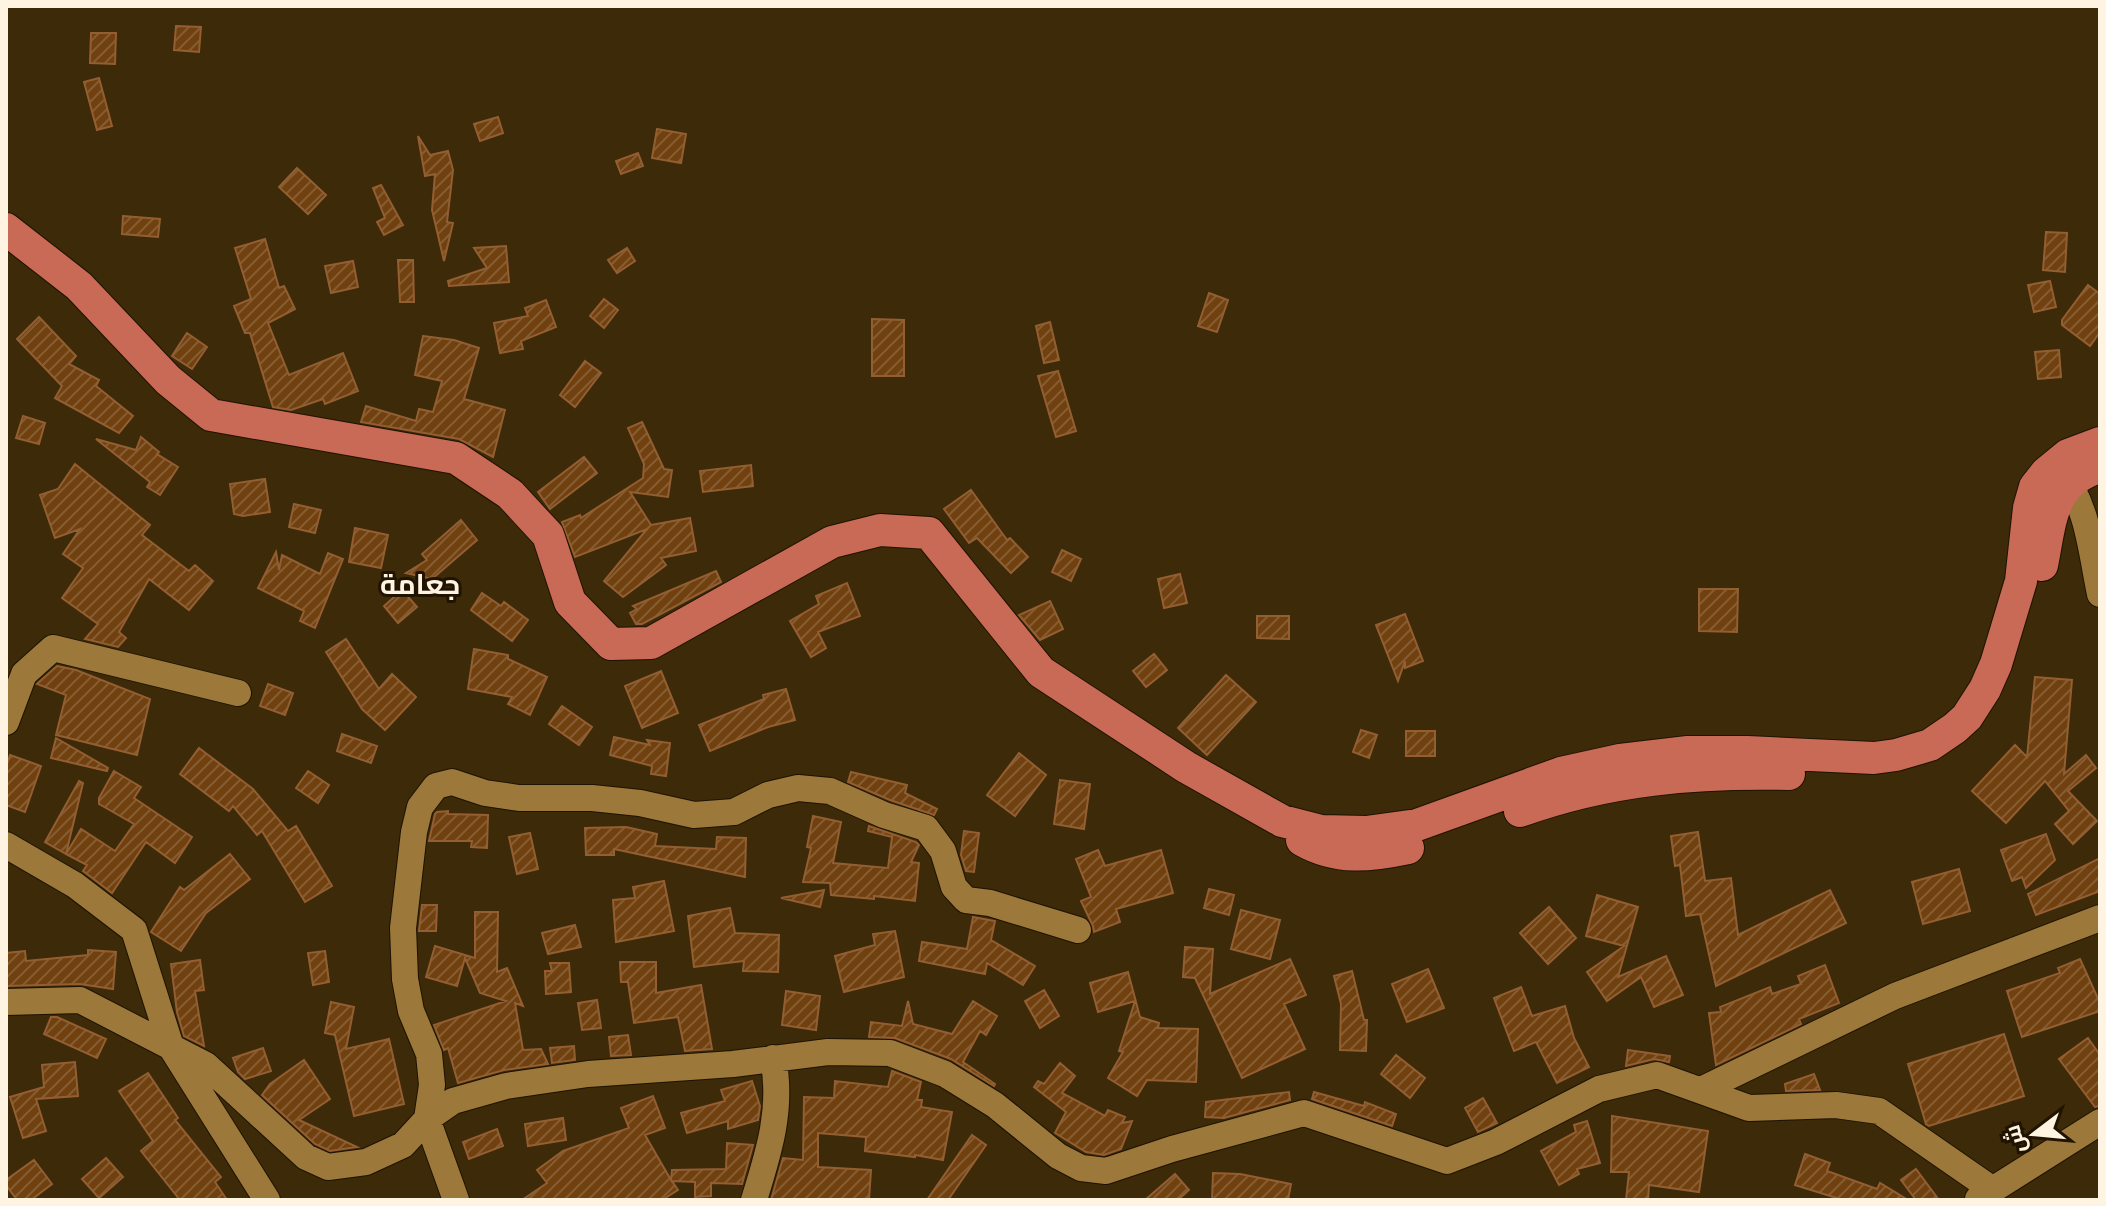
<svg xmlns="http://www.w3.org/2000/svg" width="2106" height="1206" viewBox="0 0 2106 1206" font-family="'Asap Condensed',Cairo,sans-serif">
<style>
.building{fill:url(#building-hatch);stroke:#935e32;stroke-width:2}
.lines{fill:none;stroke-linecap:round;stroke-linejoin:round}
.minor-casing{stroke:#1e1302;stroke-width:28}
.major-casing{stroke:#1e1302;stroke-width:34}
.minor{stroke:#9c783b;stroke-width:26}
.major{stroke:#c96a56;stroke-width:32}
.labels{text-anchor:middle;stroke-width:6;stroke-linejoin:round;paint-order:stroke}
.district-label{font-size:28px;font-weight:bold;fill:#fff3e1;stroke:#201300}
</style>
<defs>
<pattern id="building-hatch" width="6" height="6" patternUnits="userSpaceOnUse" patternTransform="scale(2)"><rect width="6" height="6" fill="#71400f"/><path d="M-1 1l2-2M0 6l6-6M5 7l2-2" fill="none" stroke="#865c32"/></pattern>
</defs>
<rect width="100%" height="100%" fill="#3c2a08"/>
<!-- building -->
<path class="building" d="M176,26L201,27L199,52L174,50Z
M91,33H116L115,64L90,63Z
M99,78L112,126L97,130L84,82Z
M498,117L503,133L480,141L474,124Z
M657,129L686,134L681,163L652,158Z
M418,136L430,155L448,151L453,170L447,222L453,223L444,261L432,210L435,174L425,176Z
M638,153L643,166L621,174L616,161Z
M297,168L326,195L308,214L279,187Z
M381,185L403,225L384,235L377,222L385,218L373,188Z
M123,216L160,219L158,237L122,234Z
M2046,232L2067,233L2065,272L2043,270Z
M265,239L279,288L284,286L295,309L268,323L289,375L343,353L358,391L325,404L323,399L291,410L273,407L250,333H245L234,306L251,299L235,248Z
M506,246L509,282L449,286L448,281L487,268L474,248Z
M627,248L635,261L617,273L608,260Z
M398,260H413L414,302H400Z
M353,261L358,287L331,293L325,266Z
M2050,281L2056,307L2034,312L2028,285Z
M2088,285L2100,294V332L2090,346L2062,325V320Z
M1209,293L1228,300L1217,332L1198,326Z
M604,299L618,310L604,328L590,316Z
M546,300L556,327L521,341L523,349L500,353L494,323L528,316L525,308Z
M39,317L76,356L69,364L99,380L96,386L133,416L119,433L55,398L62,386L17,339Z
M872,319L904,320V376H872Z
M1050,322L1059,360L1044,363L1036,326Z
M187,333L207,347L192,369L172,356Z
M423,336L454,340L479,348L464,399L505,410L493,457L459,439L361,422L366,406L416,421L419,409L433,412L442,381L415,375Z
M2059,350L2061,377L2038,379L2035,352Z
M585,361L601,373L575,407L560,395Z
M1058,371L1076,431L1056,437L1038,376Z
M23,416L45,423L39,444L16,438Z
M642,422L664,469L672,470L668,497L630,492L651,525L690,518L696,551L661,558L666,565L623,597L604,581L647,529L575,557L562,522L580,515L581,518L643,478L644,464L628,428Z
M141,437L159,452L157,454L178,467L160,495L147,487L150,482L96,439L136,450Z
M584,457L597,473L550,509L538,492Z
M75,464L150,525L142,535L189,571L195,565L213,581L189,610L149,579L119,632L126,638L118,647L85,639L98,624L62,598L83,568L63,554L80,529L55,538L40,495L58,489Z
M751,465L753,486L703,492L700,471Z
M265,479L270,512L243,516L234,514L230,484Z
M971,490L1007,540L1010,538L1028,557L1011,573L977,538L969,543L944,509Z
M294,504L321,510L315,533L289,527Z
M461,520L477,540L432,579L406,573L427,560L422,554Z
M355,528L388,535L381,568L349,562Z
M1062,550L1081,559L1071,581L1052,572Z
M276,552L279,570L282,555L320,574L328,553L343,559L315,628L300,621L304,611L258,588Z
M716,571L721,582L642,624H636L630,613L637,609L633,606Z
M1180,574L1187,603L1164,608L1158,579Z
M847,583L860,616L818,632L826,648L811,657L790,621L819,604L816,596Z
M1699,589H1738L1737,632L1699,631Z
M402,590L417,607L398,623L384,606Z
M482,593L501,606L504,602L528,620L512,641L471,610Z
M1050,601L1063,629L1040,640L1019,615Z
M1405,614L1423,661L1405,668V661L1398,681L1376,625Z
M1257,616H1289V639L1257,638Z
M346,639L379,689L392,674L416,697L385,730L362,709L326,652Z
M474,649L508,655V659L547,677L530,715L508,704L512,697L468,689Z
M1154,654L1167,670L1146,687L1133,671Z
M57,666L76,670L150,699L137,755L56,735L66,695L37,684Z
M661,671L678,713L642,728L625,686Z
M1226,675L1256,702L1207,755L1178,728Z
M2035,677L2072,680L2064,774L2086,755L2096,768L2068,791L2097,821L2073,844L2055,824L2069,811L2045,781L2006,823L1972,791L2015,745L2027,757Z
M268,684L293,693L285,715L260,706Z
M786,689L795,720L768,727L710,751L699,725L764,699L763,695Z
M562,706L592,727L579,745L549,724Z
M1361,730L1377,735L1369,758L1353,752Z
M1406,731H1435V756H1406Z
M342,734L377,746L371,763L337,751Z
M614,737L650,745L647,740L670,743L666,776L651,774L652,766L610,755Z
M56,738L108,768L107,771L51,758Z
M199,748L253,789L288,831L296,826L332,886L305,902L262,831L257,835L233,806L229,811L180,774Z
M1019,753L1046,775L1015,816L987,795Z
M10,755L41,766L25,812L6,805V767Z
M114,771L141,787L134,798L192,837L175,863L146,842L112,893L83,871L87,865L66,854L81,829L115,851L134,824L99,804V798Z
M308,771L329,785L318,803L296,788Z
M851,772L907,785L905,793L937,809L934,815L890,800L848,782Z
M1060,780L1090,784L1084,829L1054,824Z
M79,781L83,783L66,854L45,842Z
M448,811V814L488,815L487,848L471,847L472,841H429L435,814L437,812Z
M813,816L841,822L833,863L888,868L892,837L868,831L869,826L916,842L919,845L911,862L919,863L915,901L874,896V899L831,895L830,883L803,882L811,848L807,847Z
M626,827L657,834L655,846L716,849L717,837L746,838L745,877L614,849V855H586L585,828Z
M964,831L979,833L974,872L966,871L961,855Z
M1698,832L1705,881L1731,878L1738,935L1830,890L1846,923L1716,986L1700,914L1686,916L1680,865L1675,866L1671,836Z
M530,833L538,869L517,874L509,837Z
M2046,834L2055,860L2026,888L2022,877L2012,881L2001,850Z
M1098,850L1105,866L1161,850L1173,893L1116,909L1120,922L1094,932L1093,926L1081,901L1091,897L1076,859Z
M230,854L250,879L206,913L181,951L151,932L180,887L184,890Z
M2100,858V891L2036,915L2028,894Z
M1959,869L1970,911L1923,924L1912,882Z
M664,881L674,931L616,942L613,900L635,898L633,887Z
M1209,889L1234,895L1229,915L1204,908Z
M824,890L820,907L781,898Z
M1597,895L1638,907L1618,977L1666,956L1683,995L1654,1007L1641,977L1607,1001L1587,972L1624,946L1586,936Z
M422,905H437L436,931H419Z
M1549,907L1576,938L1548,964L1520,933Z
M730,908L735,933L779,935L778,972L743,971L744,961L694,967L688,916Z
M1241,910L1280,920L1270,959L1231,949Z
M475,912H498L497,972L507,968L523,1006L515,1003L523,1050L541,1049L548,1064L504,1070L458,1083L448,1048L444,1050L434,1025L506,1001L480,993L465,958L457,986L426,977L435,946L475,958Z
M973,917L995,921L991,940L1035,966L1023,985L987,963L985,974L919,961L922,942L967,949Z
M575,925L581,947L548,954L542,933Z
M895,931L904,977L844,992L835,956L875,945L873,934Z
M1185,947L1213,949L1210,994L1290,959L1306,995L1284,1004L1305,1049L1242,1078L1195,978L1183,977Z
M88,950L116,952L113,989L80,984L6,986V953L25,951L26,961L88,955Z
M325,951L329,982L313,985L308,953Z
M2080,959L2100,1003V1011L2022,1037L2007,991L2060,973L2058,968Z
M200,960L204,990L195,991L204,1046L184,1036L177,1012L171,964Z
M620,962H656V993L701,985L712,1049L685,1051L678,1017L634,1023L628,982H621Z
M550,963H569L571,992L546,994L545,971H552Z
M1825,965L1839,1003L1799,1019L1801,1024L1716,1065L1709,1013L1721,1012L1720,1007L1770,987L1772,994L1801,984L1798,976Z
M1428,969L1444,1008L1407,1022L1392,984Z
M1352,971L1364,1020H1367L1366,1051L1340,1050L1341,1004L1334,976Z
M1128,972L1140,1017L1159,1023L1158,1028L1198,1029L1196,1082L1147,1080L1137,1096L1108,1078L1123,1052L1119,1051L1135,1001L1098,1012L1090,983Z
M1521,987L1532,1016L1565,1006L1574,1038L1589,1067L1557,1083L1536,1042L1514,1051L1494,998Z
M1044,990L1059,1016L1040,1028L1025,1001Z
M786,991L820,996L816,1030L782,1025Z
M597,1000L601,1028L582,1030L578,1003Z
M908,1001L913,1024L952,1034L973,1001L997,1016L986,1035L980,1031L963,1062L995,1084L994,1086L951,1059L895,1038L869,1037L871,1022L902,1026Z
M331,1002L354,1007L346,1049L389,1039L404,1104L354,1116L335,1035L325,1033Z
M51,1017H57L106,1039L97,1058L44,1034Z
M2004,1034L2024,1096L1929,1126L1926,1124L1908,1064Z
M628,1035L631,1055L611,1056L609,1037Z
M2088,1038L2100,1055V1106L2095,1107L2059,1059Z
M574,1046L575,1060L552,1063L550,1048Z
M263,1048L271,1071L245,1079L238,1072L233,1058Z
M1628,1050L1670,1056L1669,1062L1654,1059L1626,1066Z
M1396,1055L1425,1078L1410,1098L1381,1074Z
M304,1060L330,1099L299,1120L357,1147L330,1151L315,1144L262,1095L270,1084Z
M75,1062L78,1096L36,1099L46,1131L23,1138L10,1097L44,1087L42,1065Z
M1060,1063L1075,1076L1062,1093L1105,1116L1108,1110L1125,1117L1122,1123L1132,1121L1121,1149L1104,1155L1086,1152L1055,1133L1066,1112L1034,1087L1038,1081L1044,1084Z
M892,1071L921,1082L917,1100H922L921,1107L952,1112L943,1160L915,1155V1157L865,1151L866,1137L818,1133V1167L871,1170L869,1200H771L783,1158L803,1160L804,1097L834,1098L835,1081L888,1087Z
M148,1073L178,1118L175,1120L221,1177L215,1182L227,1200H180L141,1151L153,1141L119,1091Z
M1814,1074L1820,1090L1786,1091L1785,1084Z
M752,1081L760,1106L758,1120L728,1129V1121L687,1133L681,1113L725,1101L721,1090Z
M1289,1092L1290,1100L1224,1118L1205,1117L1206,1102Z
M1314,1092L1364,1106L1365,1102L1396,1114L1392,1126L1312,1099Z
M653,1096L665,1128L645,1135L671,1180L672,1170L726,1169L727,1143L753,1145L742,1184L711,1183V1196L695,1197V1182L672,1181L678,1190L662,1200H522L547,1183L537,1170L563,1151L629,1128L621,1108Z
M1483,1098L1497,1123L1478,1132L1465,1108Z
M1612,1116L1708,1131L1699,1192L1649,1185L1648,1200H1626L1629,1172H1611Z
M563,1118L566,1140L528,1146L525,1124Z
M1587,1121L1600,1163L1577,1169L1579,1174L1559,1185L1541,1151L1576,1132L1574,1125Z
M497,1129L503,1146L469,1159L463,1142Z
M972,1135L986,1145L948,1200H927Z
M1805,1154L1830,1163L1827,1171L1877,1189L1880,1183L1908,1200H1843L1795,1185Z
M106,1158L123,1177L99,1198L82,1179Z
M34,1160L52,1184L31,1200H17L6,1185V1180Z
M1916,1169L1939,1200H1916L1901,1180Z
M1213,1173L1240,1174L1291,1184L1288,1200H1212Z
M1175,1174L1189,1190L1178,1200H1145Z"/>
<g class="lines">
<!-- minor casing -->
<g class="minor-casing">
<path id="minor" d="M2060,470C2088,505 2091,551 2100,594
M6,722L24,674L53,648L238,693
M6,845L75,885L134,930L171,1047L206,1065L306,1157L328,1167L366,1162L403,1145L427,1119L453,1101L506,1086L588,1074L733,1064L828,1052L890,1053L945,1074L995,1105L1058,1156L1081,1168L1106,1171L1172,1149L1304,1113L1447,1161L1496,1142L1599,1089L1657,1075L1749,1108L1836,1105L1879,1111L1993,1190
M6,1002L80,1000L171,1047L267,1200
M1701,1090L1895,996L2100,918
M1978,1199L2100,1122
M456,1200L427,1119L432,1085L429,1054L411,1011L405,979L403,928L414,832L420,807L436,786L452,782L485,793L519,798H592L640,803L694,815L734,812L768,795L798,788L830,791L884,815L926,828L943,851L954,887L966,900L990,903L1078,930
M754,1200C769,1152 783,1108 773,1058"/>
</g>
<!-- major casing -->
<g class="major-casing">
<path id="major" d="M6,229L79,286L168,380L211,415L456,458L510,494L548,535L570,602L611,644L651,643L832,542L880,530L929,533L1041,672L1186,767L1282,821L1321,831L1366,832L1417,825L1561,773L1620,760L1688,752H1747L1874,758L1896,755L1930,745L1955,728L1967,717L1985,689L1996,664L2021,581L2029,508L2035,487L2046,473L2068,455L2100,443
M2042,565C2051,521 2050,482 2100,467
M1520,811C1609,779 1695,772 1789,774
M1302,840C1337,860 1370,856 1408,848"/>
</g>
<!-- minor -->
<use href="#minor" class="minor"/>
<!-- major -->
<use href="#major" class="major"/>
</g>
<g class="labels">
<!-- district labels -->
<g class="district-label">
<text x="420" y="594">جعامة</text>
</g>
</g>
<!-- border -->
<rect width="2106" height="1206" fill="none" stroke="#fff3e1" stroke-width="16"/>
<!-- north arrow -->
<g transform="translate(2034 1134) rotate(254)" stroke="#201300" stroke-width="6" paint-order="stroke">
<path d="M0-6L14 30L0 20L-14 30Z" fill="#fff3e1"/>
<text y="-12" font-size="22" font-weight="bold" text-anchor="middle" fill="#fff3e1">ش</text>
</g>
</svg>
